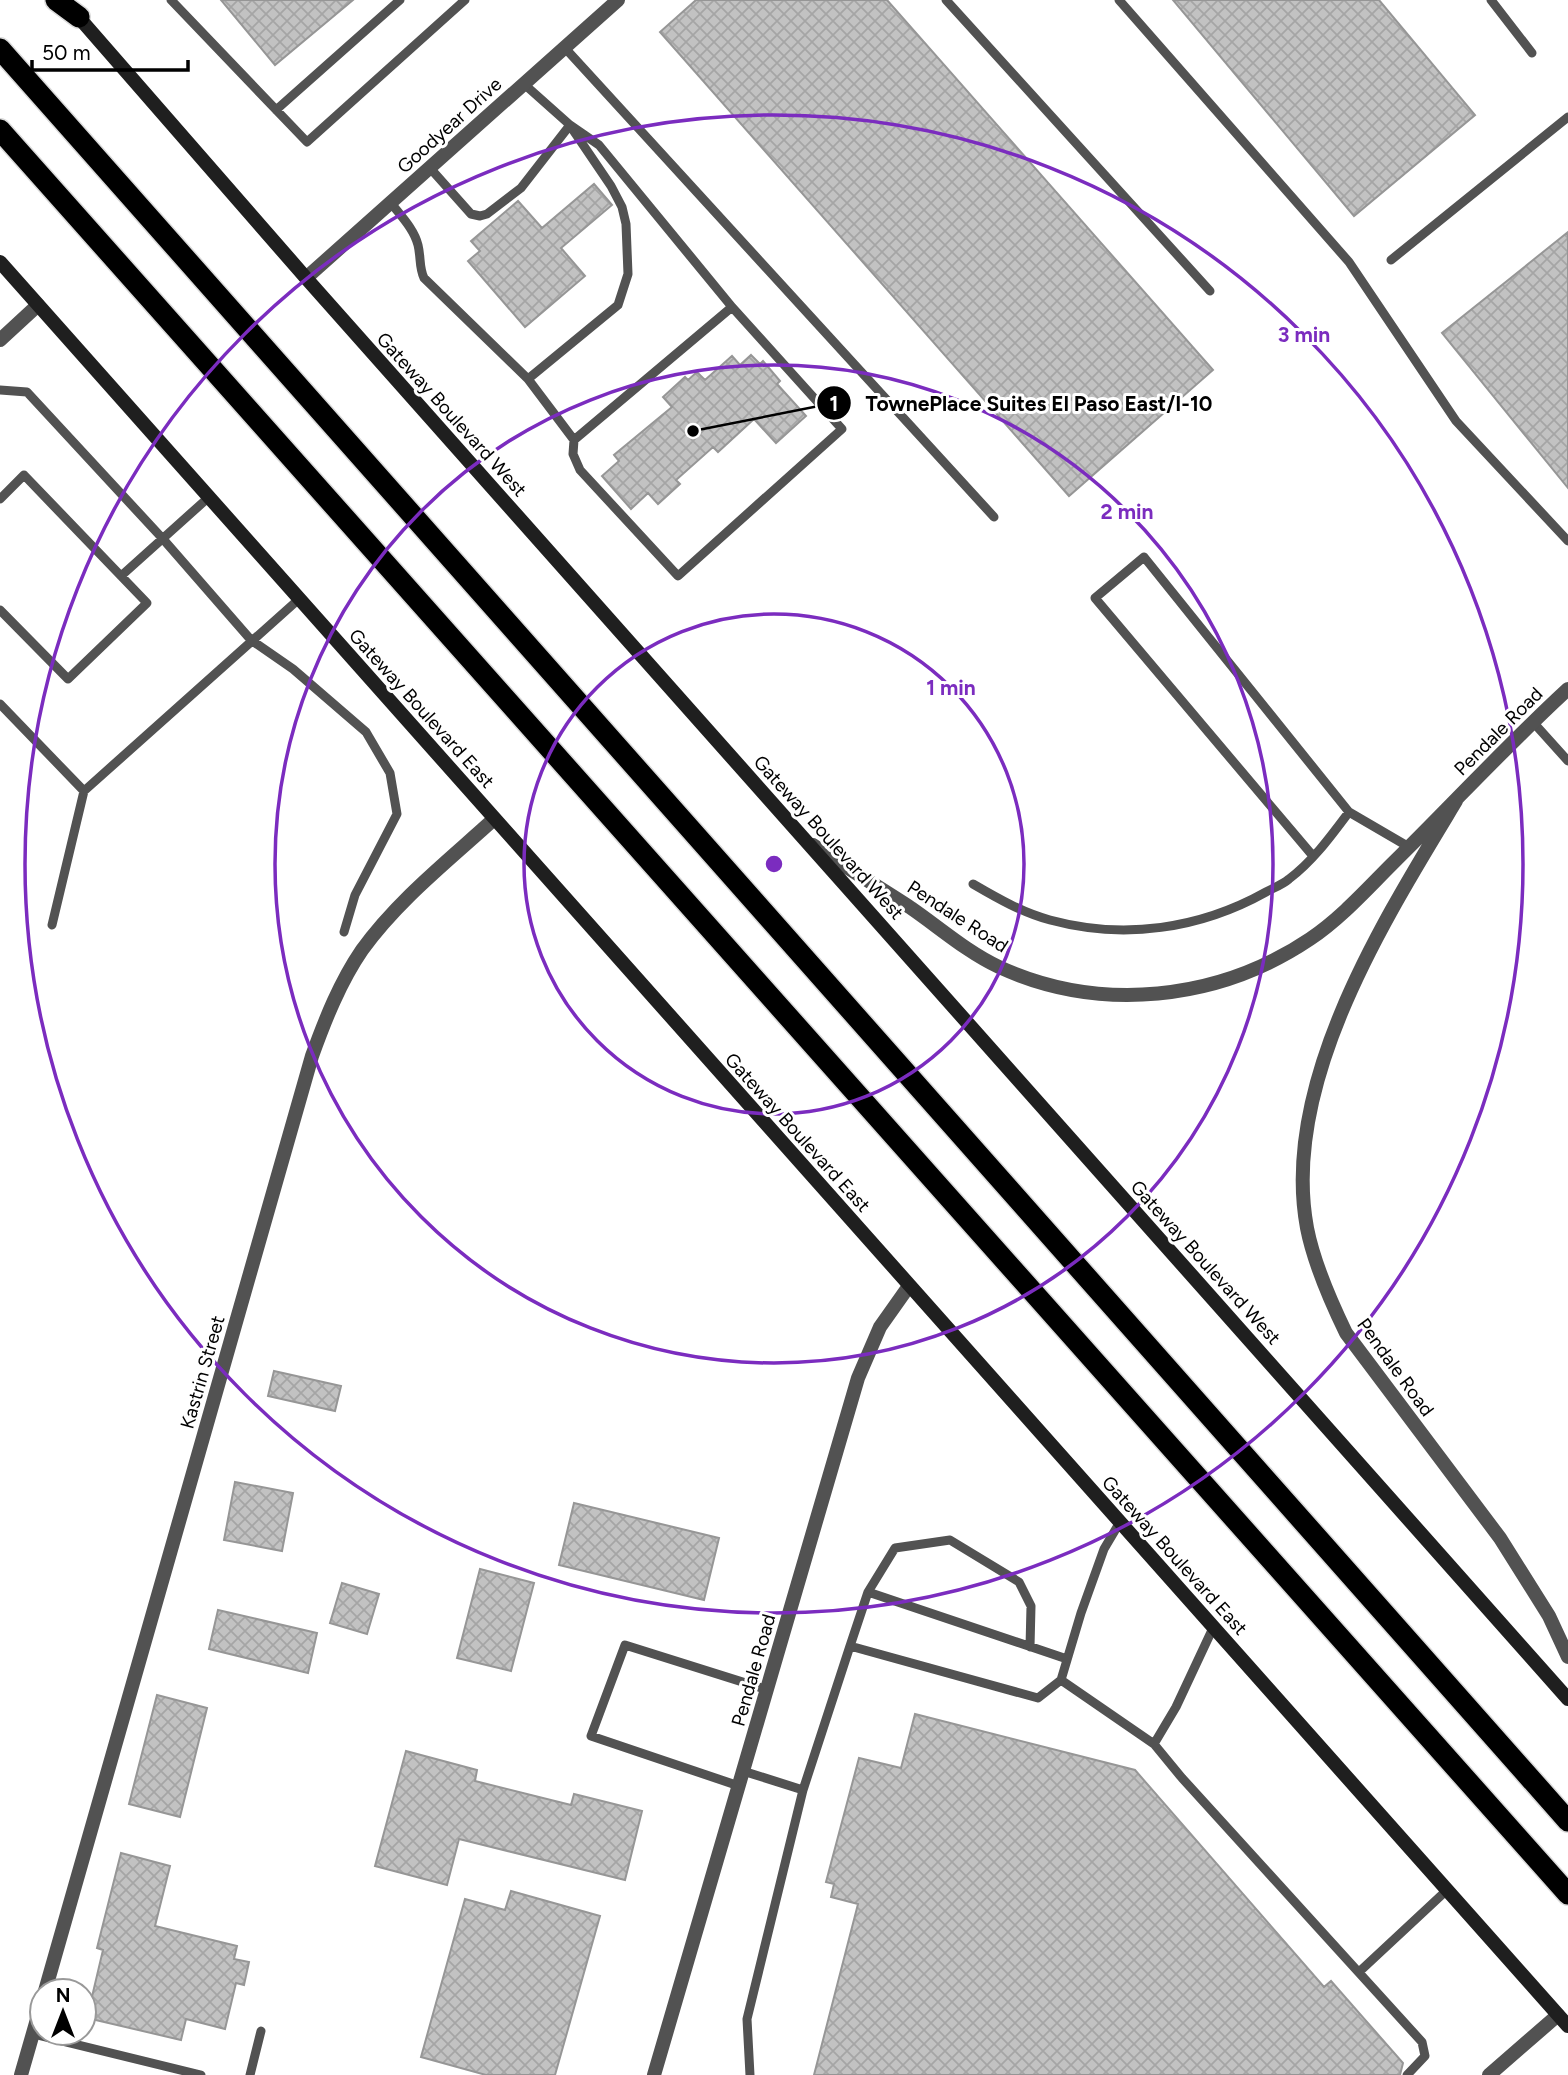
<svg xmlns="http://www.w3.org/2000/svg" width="1568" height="2075" viewBox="0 0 1568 2075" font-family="Figtree,sans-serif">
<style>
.building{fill:url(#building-cross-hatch);stroke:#969696;stroke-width:2}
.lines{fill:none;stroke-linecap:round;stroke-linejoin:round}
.motorway-casing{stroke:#dbdbdb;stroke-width:24}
.service{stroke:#525252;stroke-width:9}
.minor{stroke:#525252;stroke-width:14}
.tertiary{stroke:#525252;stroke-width:14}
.secondary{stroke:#1f1f1f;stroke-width:14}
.motorway{stroke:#000;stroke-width:21}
.ring{fill:none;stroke:#7b2cbf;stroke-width:3.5}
.labels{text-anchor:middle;stroke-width:6;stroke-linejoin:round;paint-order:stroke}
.street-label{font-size:19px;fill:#000;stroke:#fff}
.centre{fill:#7b2cbf;stroke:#fff;stroke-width:3.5}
.ring-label{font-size:21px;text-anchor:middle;font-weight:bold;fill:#7b2cbf;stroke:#fff;stroke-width:6;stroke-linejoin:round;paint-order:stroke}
.leader{fill:none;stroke:#000;stroke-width:2.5}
.callout-dot{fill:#000;stroke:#fff;stroke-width:2.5}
.mark-label{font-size:21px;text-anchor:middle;font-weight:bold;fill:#fff}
.callout-label{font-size:21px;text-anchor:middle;font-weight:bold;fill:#000;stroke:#fff;stroke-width:6;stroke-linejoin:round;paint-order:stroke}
</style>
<defs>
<pattern id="building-cross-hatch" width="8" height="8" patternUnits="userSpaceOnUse" patternTransform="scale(1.75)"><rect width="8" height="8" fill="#c2c2c2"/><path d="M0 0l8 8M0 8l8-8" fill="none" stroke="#a5a5a5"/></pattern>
</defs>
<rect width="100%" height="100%" fill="#fff"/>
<!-- building -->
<path class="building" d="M221,0H353L275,65Z
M696,0H887L1213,370L1069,496L660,32Z
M1173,0H1379L1475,115L1354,216Z
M594,184L612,205L561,248L585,276L525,327L468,261L480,251L471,241L518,201L542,228Z
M1568,232V488L1442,333Z
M751,355L760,364L763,361L780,381L777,384L806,416L776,443L754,419L718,452L713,447L676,480L680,484L658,504L648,493L631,509L602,476L619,461L614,455L672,407L663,397L685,377L688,380L697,372L705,380L732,356L740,365Z
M274,1371L341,1386L335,1411L268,1396Z
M235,1482L293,1493L282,1551L224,1540Z
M574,1503L719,1538L704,1600L559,1565Z
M480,1569L534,1583L511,1671L457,1658Z
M342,1583L379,1594L367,1634L330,1623Z
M218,1610L317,1633L308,1673L209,1649Z
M157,1695L207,1708L180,1817L129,1804Z
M915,1714L1135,1770L1324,1987L1331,1981L1403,2063L1400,2075H814L858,1904L831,1897L834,1884L826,1882L859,1758L901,1768Z
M406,1751L477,1770L475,1781L571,1805L574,1794L642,1811L625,1880L459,1839L447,1885L375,1866Z
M121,1853L170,1866L155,1926L237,1946L234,1959L249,1962L244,1985L236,1983L225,2029L186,2019L181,2040L87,2018L103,1950L97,1948Z
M511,1891L600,1916L555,2075H486L421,2057L465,1899L505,1910Z"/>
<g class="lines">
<!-- motorway casing -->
<g class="motorway-casing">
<path id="motorway" d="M56,0L79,17
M0,49L1568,1821
M0,130L1568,1894"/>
</g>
<!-- service -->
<path class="service" d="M171,0L307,142L465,0
M946,0L1210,291
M1119,0L1349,262L1456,421L1568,541
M1491,0L1532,53
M565,48L994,517
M524,84L570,125L599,145L732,307L574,440L528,379
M276,110L400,0
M430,168L471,214L480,216L487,214L521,188L570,125
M391,203C401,216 414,229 418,245C421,257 419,268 424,278L528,379L618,305L628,274L626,224L622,207L611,186L573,130
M1391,260L1568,117
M0,390L27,392L163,539L251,640L293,669L366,732L390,773L397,814L355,895L344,932
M574,440L573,454L580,470L678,576L842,429L732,307
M0,499L24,475L147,603L68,679L0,610
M121,576L209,497
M0,704L84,791L299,599
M1532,721L1568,761
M1313,856L1095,598L1144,557L1349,812L1409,847
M973,884C997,898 1023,913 1050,920C1124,940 1200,929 1266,892C1273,888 1282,885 1289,879C1313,861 1331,836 1349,812
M52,925L84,791
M868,1592L1067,1659
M850,1646L868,1592L895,1548L950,1540L1019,1582L1031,1606L1030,1647
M1061,1680L1154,1744L1182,1778L1422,2042L1425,2056L1407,2075
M1154,1744L1176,1707L1213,1628
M743,1771L803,1790L747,2019L750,2075
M739,1786L591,1736L625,1645L768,1690
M803,1790L850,1646L1038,1698L1061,1680L1081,1613L1104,1549L1120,1522
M1359,1972L1447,1890
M33,2034L201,2075
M250,2075L261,2031"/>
<!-- minor -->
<path class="minor" d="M0,340L38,305
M45,1991L312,1056C325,1020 340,982 362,950C398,900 449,860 494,819
M21,2075L42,2002
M1489,2075L1558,2015"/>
<!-- tertiary -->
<path class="tertiary" d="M306,278L618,0
M1456,801C1384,920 1280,1084 1307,1228C1314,1264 1330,1300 1346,1333L1500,1538L1549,1616L1568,1657
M813,845C845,867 879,887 911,908C940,928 967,952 999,967C1100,1013 1218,1001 1310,939C1341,918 1366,890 1392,864C1451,806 1507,745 1568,689
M654,2075L858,1378L880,1327L909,1286"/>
<!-- secondary -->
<path class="secondary" d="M75,13L306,278L1568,1699
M0,262L1568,2026"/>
<!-- motorway -->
<use href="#motorway" class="motorway"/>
</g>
<!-- distance rings -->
<g class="ring">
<circle cx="774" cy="864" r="250"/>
<circle cx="774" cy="864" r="499"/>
<circle cx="774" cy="864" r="749"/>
</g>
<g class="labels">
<!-- street labels -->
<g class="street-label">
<text transform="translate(449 125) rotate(-42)" y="7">Goodyear Drive</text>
<text transform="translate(452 414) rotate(48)" y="7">Gateway Boulevard West</text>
<text transform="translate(422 708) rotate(48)" y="7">Gateway Boulevard East</text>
<text transform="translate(1498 731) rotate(-45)" y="7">Pendale Road</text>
<text transform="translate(829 837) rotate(48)" y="7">Gateway Boulevard West</text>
<text transform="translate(958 916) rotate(33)" y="7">Pendale Road</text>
<text transform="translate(798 1132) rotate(48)" y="7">Gateway Boulevard East</text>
<text transform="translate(1206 1262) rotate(48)" y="7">Gateway Boulevard West</text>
<text transform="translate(1396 1367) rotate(54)" y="7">Pendale Road</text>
<text transform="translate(202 1372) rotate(-74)" y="7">Kastrin Street</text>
<text transform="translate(1175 1555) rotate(48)" y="7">Gateway Boulevard East</text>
<text transform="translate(753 1670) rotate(-74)" y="7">Pendale Road</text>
</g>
</g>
<circle cx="774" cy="864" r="10" class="centre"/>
<g class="ring-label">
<text x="1304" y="342">3 min</text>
<text x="1127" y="519">2 min</text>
<text x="951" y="695">1 min</text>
</g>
<!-- callouts -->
<path class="leader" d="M693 431L834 403"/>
<g class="callout-dot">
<circle cx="693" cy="431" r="7"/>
<circle cx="834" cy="403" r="18"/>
</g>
<g class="mark-label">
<text x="834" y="411">1</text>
</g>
<g class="callout-label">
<text x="1039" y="411">TownePlace Suites El Paso East/I-10</text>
</g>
<!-- north arrow -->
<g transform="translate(63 2012)"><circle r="33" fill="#ffffff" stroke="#999999" stroke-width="2"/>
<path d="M0-5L12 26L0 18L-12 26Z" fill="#000000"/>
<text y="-10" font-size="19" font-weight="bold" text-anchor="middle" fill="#000000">N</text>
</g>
<!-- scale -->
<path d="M32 60v10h156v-10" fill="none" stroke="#000000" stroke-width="3.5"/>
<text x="42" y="60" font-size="21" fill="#000000" stroke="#ffffff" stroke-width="5" paint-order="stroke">50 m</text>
</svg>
